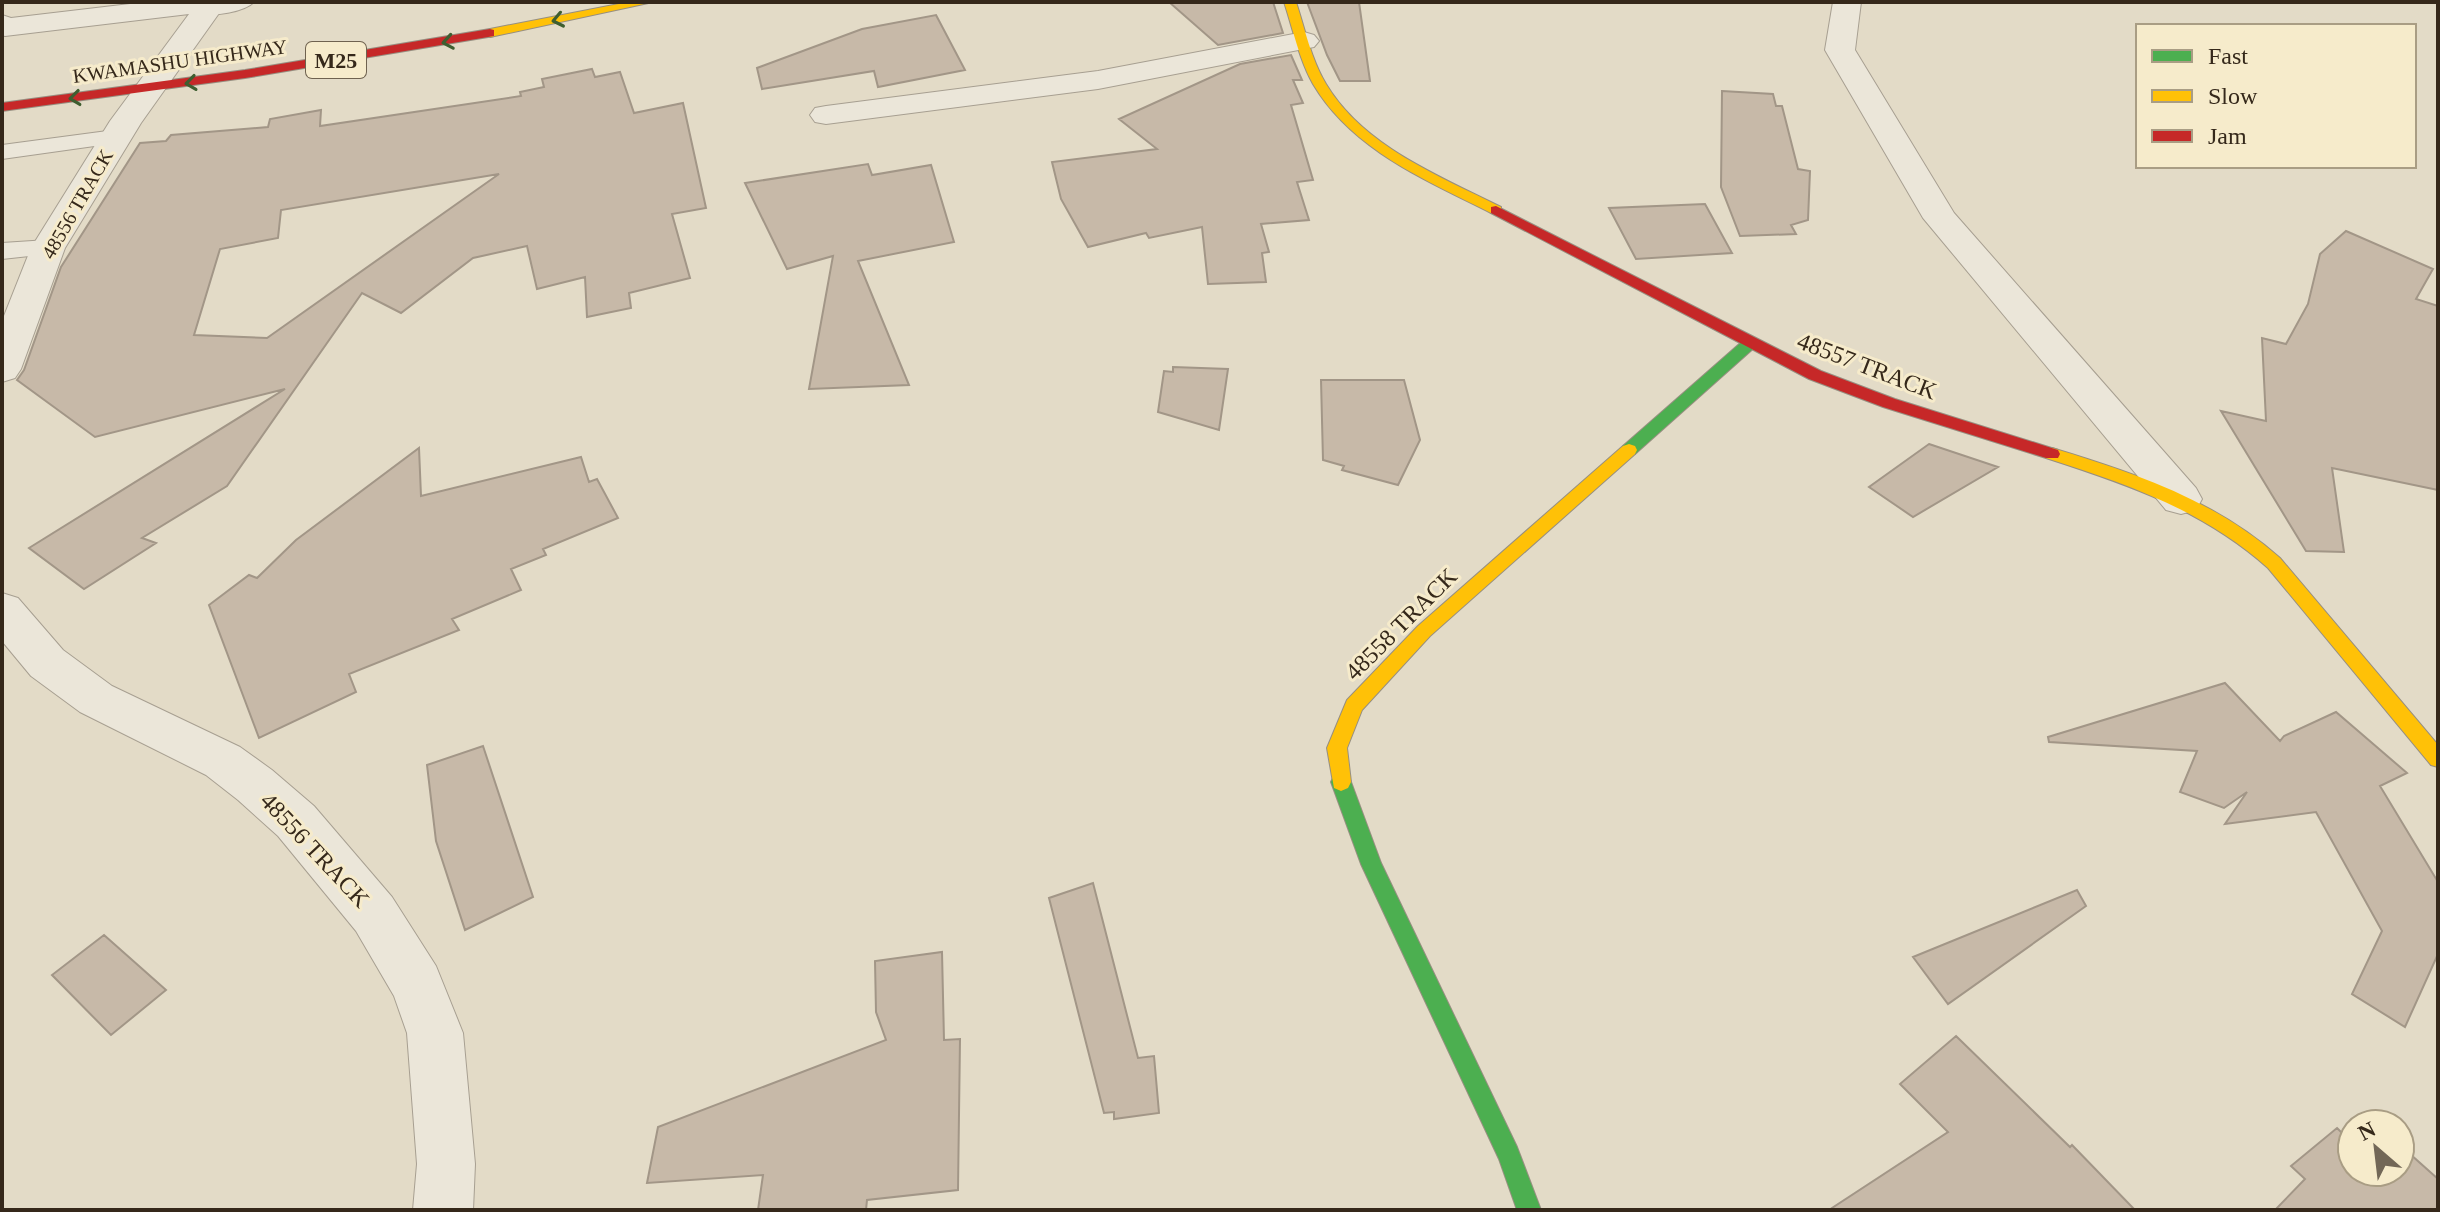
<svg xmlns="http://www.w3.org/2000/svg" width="2440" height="1212" viewBox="0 0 2440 1212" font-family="Georgia,serif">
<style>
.building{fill:#c7b9a8;stroke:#a29687;stroke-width:2;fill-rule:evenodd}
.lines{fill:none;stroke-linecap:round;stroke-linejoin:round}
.lane-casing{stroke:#a79f91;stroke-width:2}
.street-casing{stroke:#a79f91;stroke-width:2}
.fast-casing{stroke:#978f81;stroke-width:2}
.slow-casing{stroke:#978f81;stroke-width:2}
.jam-casing{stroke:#978f81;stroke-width:2}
.lane{fill:#ebe6d9;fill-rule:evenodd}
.street{fill:#ebe6d9;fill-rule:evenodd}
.fast{fill:#4caf50;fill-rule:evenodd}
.slow{fill:#ffc107;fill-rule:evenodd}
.jam{fill:#c62828;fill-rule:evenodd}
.oneway{stroke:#3e5e30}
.labels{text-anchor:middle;stroke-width:6;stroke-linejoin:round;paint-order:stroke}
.far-street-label{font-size:20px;fill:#35281a;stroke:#f6ebcb}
.shield{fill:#f6ebcb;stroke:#6f624f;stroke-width:2}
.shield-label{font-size:22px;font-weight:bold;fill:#35281a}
.street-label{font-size:24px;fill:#35281a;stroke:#f6ebcb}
</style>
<rect width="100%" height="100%" fill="#e3dbc7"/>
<!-- building -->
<path class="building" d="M1169,2H1273L1283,33L1218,45Z
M1307,2H1359L1370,81H1340L1327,55Z
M936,15L965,70L878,87L874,71L762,89L757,68L862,29Z
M1291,55L1302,80H1293L1303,103L1291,105L1313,180L1297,182L1309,220L1261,224L1269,252L1262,253L1266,282L1208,284L1202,227L1149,238L1146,233L1088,247L1061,199L1052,162L1157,149L1119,119L1240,64Z
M592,69L595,77L620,72L634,113L683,103L706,208L672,214L690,278L629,293L631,308L587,317L585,277L537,289L527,246L473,258L401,313L362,293L227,486L142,538L156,543L84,589L29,548L285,389L95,437L17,380L24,370L61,267L140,143L166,141L171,135L268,127L270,119L321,110L320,126L521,96L520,92L544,87L542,79ZM499,174L267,338L194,335L220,249L278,238L281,210Z
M1722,91L1773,94L1776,106H1782L1798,169L1810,171L1808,220L1791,225L1796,234L1740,236L1721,187Z
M868,164L872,175L931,165L954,242L858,261L909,385L809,389L833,256L787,269L745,183Z
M1705,204L1732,253L1636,259L1609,208Z
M2346,231L2433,269L2416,299L2438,306V490L2332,468L2344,552L2306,551L2221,411L2266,421L2262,338L2286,344L2308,304L2320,254Z
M1173,367L1228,369L1219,430L1158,412L1164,371L1173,372Z
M1321,380H1404L1420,440L1398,485L1342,470L1344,466L1323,460Z
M1929,444L1998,467L1913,517L1869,487Z
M419,448L421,496L581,457L589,482L597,479L618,518L543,549L546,555L511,569L521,590L452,619L459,630L349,674L356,692L259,738L209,605L249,575L257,578L296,540Z
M2225,683L2280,741L2284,736L2336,712L2407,773L2380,786L2438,882V954L2405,1027L2352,994L2382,931L2316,812L2225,824L2247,792L2224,808L2180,792L2197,751L2049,742L2048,737Z
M483,746L533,897L465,930L436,841L427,765Z
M1093,883L1138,1058L1154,1056L1159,1113L1114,1119V1112L1104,1113L1049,898Z
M2077,890L2086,906L1948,1004L1913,957Z
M104,935L166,990L111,1035L52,975Z
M942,952L944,1040L960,1039L958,1190L867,1200L866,1210H758L763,1175L647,1183L658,1127L886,1040L876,1012L875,961Z
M1956,1036L2070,1147L2072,1145L2135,1210H1829L1948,1132L1900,1084Z
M2337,1128L2352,1143V1172H2400L2401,1146L2438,1179V1210H2275L2305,1179L2291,1166Z"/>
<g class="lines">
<!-- lane casing -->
<g class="lane-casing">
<path id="lane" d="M210,2H254C244,12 213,17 199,13L196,9L199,5Z
M115,130L123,132L127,137L123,142L2,159V145Z
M48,240L57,243L61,248L57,253L2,259V243Z"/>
</g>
<!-- street casing -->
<g class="street-casing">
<path id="street" d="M147,2H227L141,123L65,248L21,369L15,378L2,382V321L31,248L110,121L189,14L5,36L2,35V15L11,18Z
M1833,2H1861L1855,50L1954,213L2196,488L2202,499L2196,510L2181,514L2166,510L1923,218L1825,50Z
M1304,32L1314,35L1319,41L1314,47L1098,89L826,124L815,122L810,115L815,108L826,106L1098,71Z
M2,593L18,598L63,650L112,686L240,747L272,770L314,806L392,897L436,966L463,1033L475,1164L473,1210H413L417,1164L407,1033L394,996L356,931L278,836L238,800L206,775L80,712L31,676L2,641Z"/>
</g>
<!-- fast casing -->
<g class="fast-casing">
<path id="fast" d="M1750,338L1755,339V347L1635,454H1623L1621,450L1623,446L1745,339Z
M1341,773L1348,776L1351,782L1381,863L1517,1147L1541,1210H1517L1499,1159L1361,864L1331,782L1334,776Z"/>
</g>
<!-- slow casing -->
<g class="slow-casing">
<path id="slow" d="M629,2H653L490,37L484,33L490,29Z
M1284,2H1296C1305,29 1311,59 1326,84C1363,146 1439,176 1501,207V213H1491C1426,180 1352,150 1313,84C1299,59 1293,29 1284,2Z
M1629,444L1635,446L1637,450L1635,454L1430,636L1362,710L1347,748L1351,782L1348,788L1341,791L1334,788L1327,748L1347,700L1418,626L1623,446Z
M2052,448C2135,473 2215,500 2280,558L2438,745V767L2431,765L2268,568C2203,510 2127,484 2046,458L2044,454Z"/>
</g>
<!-- jam casing -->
<g class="jam-casing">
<path id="jam" d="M490,29L494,30V36L245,78L2,111V103L245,70Z
M1496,206L1821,371L1895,399L2058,450L2060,454L2058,458H2046L1883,407L1809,379L1491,213V207Z"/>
</g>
<!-- lane -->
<use href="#lane" class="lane"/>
<!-- street -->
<use href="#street" class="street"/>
<!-- fast -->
<use href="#fast" class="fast"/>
<!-- slow -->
<use href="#slow" class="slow"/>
<!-- jam -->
<use href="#jam" class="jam"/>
</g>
<!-- one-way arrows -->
<defs><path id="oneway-chevron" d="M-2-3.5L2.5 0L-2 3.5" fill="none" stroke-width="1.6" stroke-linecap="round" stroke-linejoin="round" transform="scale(2)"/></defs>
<g class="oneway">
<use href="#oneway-chevron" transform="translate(558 20) rotate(168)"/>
<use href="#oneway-chevron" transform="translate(448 42) rotate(170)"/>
<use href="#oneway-chevron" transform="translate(191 83) rotate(172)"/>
<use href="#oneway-chevron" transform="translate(75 98) rotate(173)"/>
</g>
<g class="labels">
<!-- far-street labels -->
<g class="far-street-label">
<text transform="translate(180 61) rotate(-8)" y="7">KWAMASHU HIGHWAY</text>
<text transform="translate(77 204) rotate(-60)" y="7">48556 TRACK</text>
</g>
<!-- shield labels -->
<rect class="shield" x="306" y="42" width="60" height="36" rx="6"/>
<g class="shield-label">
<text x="336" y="68">M25</text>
</g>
<!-- street labels -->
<g class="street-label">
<text transform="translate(1867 366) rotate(21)" y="8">48557 TRACK</text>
<text transform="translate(1401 624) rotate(-45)" y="8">48558 TRACK</text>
<text transform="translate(315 850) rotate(47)" y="8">48556 TRACK</text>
</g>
</g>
<!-- border -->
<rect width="2440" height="1212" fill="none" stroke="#35281a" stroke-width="8"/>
<!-- legend -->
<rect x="2136" y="24" width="280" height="144" fill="#f6ebcb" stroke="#a99d84" stroke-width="2"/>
<rect x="2152" y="50" width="40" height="12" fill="#4caf50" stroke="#a99d84" stroke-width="2"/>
<text x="2208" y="64" font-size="24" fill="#35281a">Fast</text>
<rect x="2152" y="90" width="40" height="12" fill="#ffc107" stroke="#a99d84" stroke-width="2"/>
<text x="2208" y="104" font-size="24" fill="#35281a">Slow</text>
<rect x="2152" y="130" width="40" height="12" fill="#c62828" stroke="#a99d84" stroke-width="2"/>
<text x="2208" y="144" font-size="24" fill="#35281a">Jam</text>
<!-- north arrow -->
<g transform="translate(2376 1148) rotate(332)"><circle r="38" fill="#f6ebcb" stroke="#a99d84" stroke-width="2"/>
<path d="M0-6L14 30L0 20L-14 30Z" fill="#726757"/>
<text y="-12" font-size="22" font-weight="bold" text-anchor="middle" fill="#35281a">N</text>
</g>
</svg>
